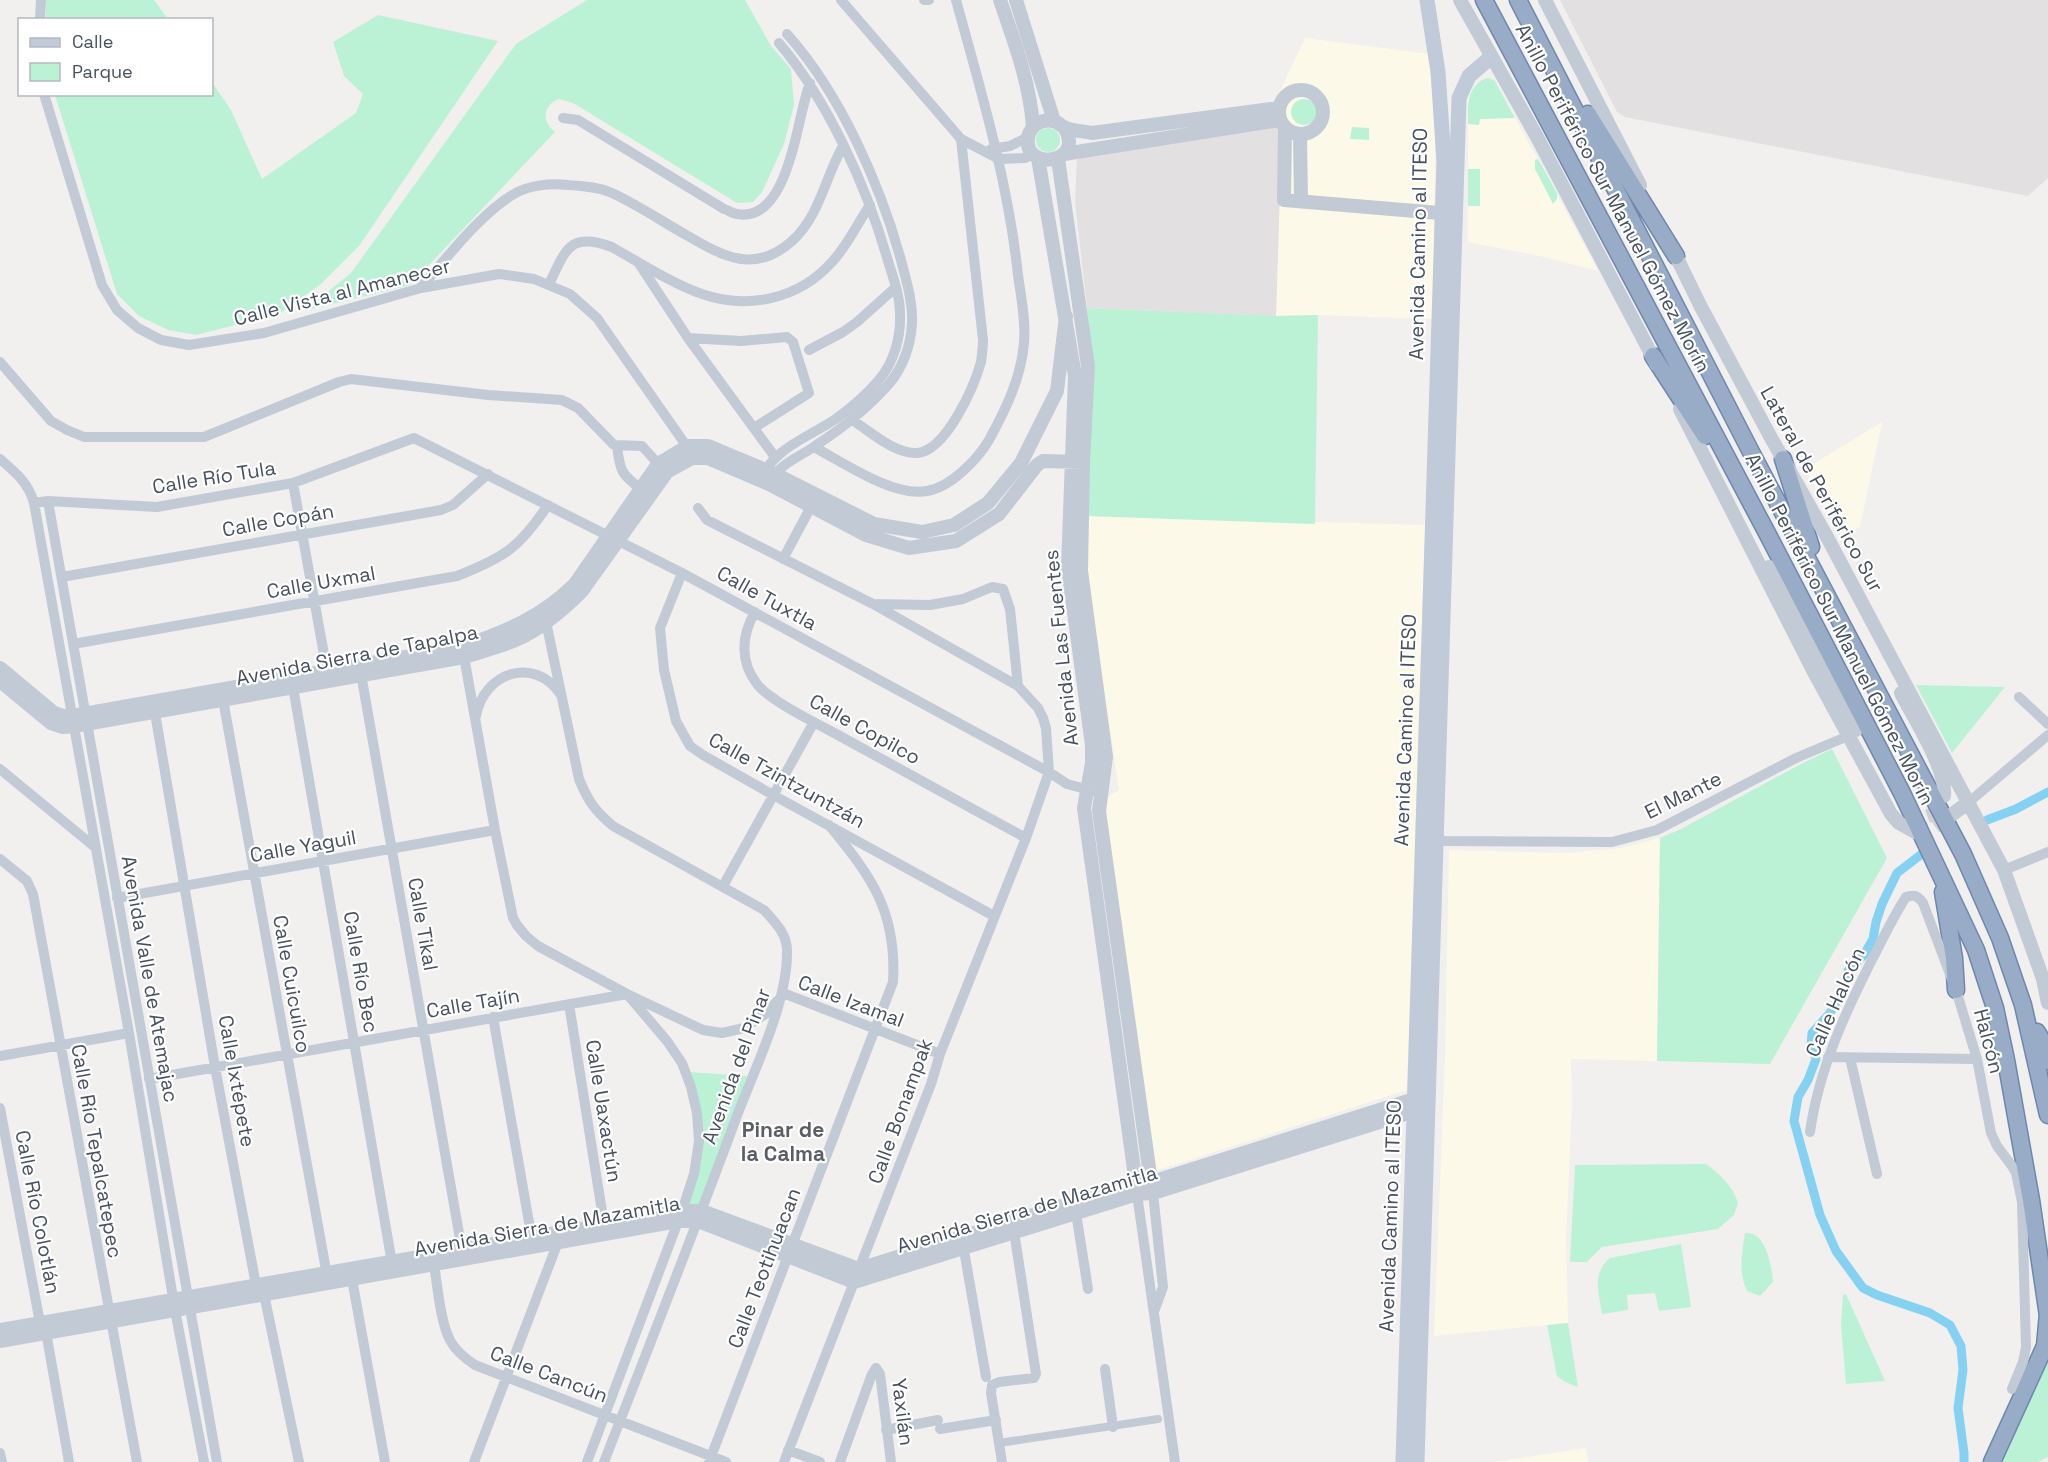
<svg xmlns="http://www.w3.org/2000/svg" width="2048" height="1462" viewBox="0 0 2048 1462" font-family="'Space Grotesk',sans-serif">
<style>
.commercial{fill:#fdf9e8}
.education{fill:#e3e0e1}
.green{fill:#bbf2d5}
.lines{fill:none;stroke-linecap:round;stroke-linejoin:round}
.canal{stroke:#85d1f2;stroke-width:9}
.tertiary-tunnel{stroke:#d0cfd2;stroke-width:14;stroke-dasharray:14 7;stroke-linecap:butt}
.trunk-casing{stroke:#6f87ad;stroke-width:19}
.pedestrian{stroke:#c2cad5;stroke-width:8}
.minor{stroke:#c2cad5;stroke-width:10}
.tertiary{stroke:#c2cad5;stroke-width:14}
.secondary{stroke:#c0cad9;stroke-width:15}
.trunk{stroke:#98acc8;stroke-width:16}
.labels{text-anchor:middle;stroke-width:4.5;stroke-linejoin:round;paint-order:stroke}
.street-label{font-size:20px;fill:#46505e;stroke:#fff}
.neighbourhood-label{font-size:21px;font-weight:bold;fill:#5b5f65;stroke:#fff}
</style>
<rect width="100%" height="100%" fill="#f2efef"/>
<!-- commercial -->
<path class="commercial" d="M1305,38L1430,54L1436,58L1433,319L1315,315L1276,316L1282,87Z
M1489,78L1497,84L1598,271L1540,256L1468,242V101L1471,91L1476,85L1484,79Z
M1882,422L1860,527L1842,536L1805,469Z
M1087,516L1425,525L1407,1090L1155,1171L1104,799L1119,790L1086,565Z
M1660,838L1657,1061L1571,1059L1572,1103L1566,1236L1568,1323L1434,1336L1445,1056L1449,850L1568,853L1621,848Z
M1586,1448L1588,1462H1495Z"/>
<!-- education -->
<path class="education" d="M1560,0H2048V178L2028,196L1625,117L1617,112Z
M1275,125L1282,130L1276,316L1087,308L1075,202L1077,159Z"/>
<!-- green -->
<path class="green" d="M46,0H154L168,19H46Z
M587,0H745L771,46L791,69L794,105L784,144L762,192L753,202L737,203L573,103L559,99C543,105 541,121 555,132L410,285L304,311L351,273L516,44Z
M378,15L498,41L359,246L321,284L279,314L196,335L168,330L139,316L117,294L55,95L212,94V82L231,110L262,179L356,113L363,94L344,76L333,42Z
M1484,79L1489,78L1495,81L1515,118L1480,119L1479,125L1468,124C1468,106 1466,89 1484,79Z
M1291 112a13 13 0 1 1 26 0a13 13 0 1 1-26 0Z
M1352,127L1369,128V140L1350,139Z
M1036 140a12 12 0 1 1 24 0a12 12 0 1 1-24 0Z
M1538,159L1557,193V199L1553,204L1535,169V160Z
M1468,169H1480V206H1468Z
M1087,308L1276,316L1318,315L1315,524L1087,516L1092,359Z
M1916,685L2005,687L1952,753Z
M1832,749L1887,858L1770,1064L1657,1061L1660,838L1681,829L1799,765Z
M689,1072L747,1076L700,1208H686L699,1167Z
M1706,1164C1721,1175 1732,1185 1738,1203L1734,1215L1718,1229L1602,1247L1587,1262H1570L1575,1165Z
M1745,1233C1766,1231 1772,1266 1773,1282L1760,1296L1747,1291C1738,1272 1742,1254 1745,1233Z
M1681,1244L1691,1307L1659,1311L1655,1293L1627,1295L1628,1310L1602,1314C1599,1293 1591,1274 1610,1258Z
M1846,1294L1885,1381L1846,1384L1841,1325L1843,1295Z
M1568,1323L1578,1387L1565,1382L1557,1376L1547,1325Z
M2048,1352V1457L2038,1462H1999Z"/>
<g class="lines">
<!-- canal -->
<path class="canal" d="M1987,820L2016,809L2048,792
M1923,853L1897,873L1882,904L1876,922L1873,939L1864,955L1848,971L1840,996L1830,1013L1812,1033L1811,1046L1816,1059L1808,1080L1798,1097L1794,1121L1820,1215L1836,1251L1863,1288L1877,1295L1930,1313L1950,1325L1961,1346L1963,1370L1958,1408L1964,1453V1462"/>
<!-- tertiary-tunnel -->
<path class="tertiary-tunnel" d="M1907,815C1922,822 1935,816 1943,802
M1915,832L1933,828L1950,816"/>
<!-- trunk casing -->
<g class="trunk-casing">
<path id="trunk" d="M1484,0L1767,533L1902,793L1976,950L1995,1008L2006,1060L2031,1200L2048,1316
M1518,0L1751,452L1963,854L2000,938L2023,1005L2048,1115
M1588,114L1676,256
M1653,356L1705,436
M1783,459L1811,547
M1943,892L1954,958L1956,990
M2037,1032L2044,1044L2048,1061
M1992,1462L2045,1346L2048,1313"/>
</g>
<!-- pedestrian -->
<path class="pedestrian" d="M999,1443L1158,1419"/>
<!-- minor -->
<path class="minor" d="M841,0L961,139L999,159L1025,158L1033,154
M924,0H929
M40,20L41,0
M44,94L102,285L117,310L138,328L161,340L189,345L264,333L421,288L499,274L534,279L570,294L597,318L690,451
M563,118L578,120L724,209C728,210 733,214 737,214C790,224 797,114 810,83
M991,149L1010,146L1028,137
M638,262L688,338L775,457
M549,284C566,250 569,231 612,247C638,262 675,285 702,294C748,310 799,299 832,262C848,245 857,224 870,205
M421,287C447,258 481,213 514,194C529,185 551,183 568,185C582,186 599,187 612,193C638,205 663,222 688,236C724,257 755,274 792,241C820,216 825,177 843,146
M688,338L741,341L787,337L793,342L809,393L754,428
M809,350L843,332L857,322L895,288
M0,362L51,421L67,430L84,437H204L339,382L351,379L488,395L562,400L578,408L614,445L642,446L662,468
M852,420C870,431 894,454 917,453C946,451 974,387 981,362C982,355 983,347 983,340L961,139
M617,446C620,471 621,474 641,489
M814,447C844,463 893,497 927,491C940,489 953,480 963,471C973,462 982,452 989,440C1006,409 1021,378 1024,343C1026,321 1021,297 1018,275C1008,181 981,91 956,0
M0,459C15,472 28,482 34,503L129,1033L175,1310L204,1462
M763,475C776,447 813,435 837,418C852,407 866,395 878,381C894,363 901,337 900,314C900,296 893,277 888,261C867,187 828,101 779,43
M772,479C780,464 801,456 815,446C841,429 867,409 888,385C903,368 911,345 912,323C913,301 906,280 901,260C880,184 840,93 787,34
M293,483L327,671
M48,501L217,1462
M34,503L48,501L157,507L293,483L414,438L682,573L1049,772L1067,784L1093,791
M698,508L707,520L873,604L1018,686L1038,708L1043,718L1046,728L1049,772L1026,838L940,1054L931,1084L784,1462
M783,559L814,501
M682,573L660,628L664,670L676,721L690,746L703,755L773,795L994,916
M62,577L441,510L453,505L488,474
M874,604L930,605L963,599L992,587L1003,589L1010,609L1018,686
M755,612C741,636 740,662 757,684C770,701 818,724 838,735C900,769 963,804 1026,838
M545,617L579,779C588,801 595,811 613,826L764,910C776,923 788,935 787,953C787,1003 756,1066 738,1113C695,1230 649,1346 604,1462
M73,644L457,576C505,557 519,548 548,505
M463,651L495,830L513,918L517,925L526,936L538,946L627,994L667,1041L682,1063L691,1087L697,1113L699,1141L694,1174L682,1211L587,1462
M360,668L463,1256
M292,681L393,1269
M222,694L328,1281
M2019,697L2048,724
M154,707L215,1067L256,1285L264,1294L299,1462
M476,716C484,672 535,655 561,695
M0,769L96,848
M1969,802L2048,735
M1429,839L1445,841L1612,842L1657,830L1796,758L1841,739
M0,859L27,881L33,894L137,1462
M2004,870L2048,852
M723,886L814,722
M117,898L495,830
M783,993L940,1054
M569,1004L604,1224
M493,1017L533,1245
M0,1056L129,1033
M1828,1057L1977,1059
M1850,1058L1877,1174
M149,1079L627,994L703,1030L722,1033L744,1028L767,1013L777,1001
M0,1108L40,1323
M1810,1132C1819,1068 1847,1008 1877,950C1886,932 1895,914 1906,897C1914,894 1918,896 1923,903L1956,990L1977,1059L1991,1133L1997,1146L2012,1166L2016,1173L2022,1202L2026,1347L2023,1362L2012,1389
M1153,1193L1163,1287L1155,1309
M1137,1194L1175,1462
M1076,1213L1088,1289
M965,1256L986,1377
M433,1258C437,1280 440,1324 451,1342C457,1352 466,1359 475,1365L726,1462
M352,1279L385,1462
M46,1332L69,1462
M1105,1369L1113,1427
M940,1429L996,1420
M886,1430L938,1420
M788,1450L820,1462
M0,1453L2,1462
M474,1462L558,1242
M709,1462L893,982C897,912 872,877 829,825
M840,1462L872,1374L876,1368L880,1374L891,1462
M1002,1462L991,1393L992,1385L999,1382L1034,1378L1036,1374L1013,1225"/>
<!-- tertiary -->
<path class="tertiary" d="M1000,0C1014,41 1030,83 1033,127
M1016,0L1054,121
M1460,0L1537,137L1657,365
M1545,0L1640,185
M1279 112a22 22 0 1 1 44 0a22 22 0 1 1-44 0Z
M1064,127C1087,164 1023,172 1028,138C1030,125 1043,117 1056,122C1059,123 1061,126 1064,127C1071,131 1083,131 1092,133L1279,108
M1285,127L1284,200L1451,214
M1300,135L1301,201
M1064,154L1280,120
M1038,158L1075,376L1068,568L1092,745V763L1084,808L1137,1191
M1058,159L1088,366L1083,462L1081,571L1106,757L1099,811L1152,1189
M1672,248L1701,307L1770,436L1827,537L2004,870L2043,979L2048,1003
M1680,409L1815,674L1891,814L1899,823L1915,832
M1769,567L1780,583L1856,730
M0,668L54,713L63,716H72L462,647C506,631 541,618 575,584L658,464L688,446H708L775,474L874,524L922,532L954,525L988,503L1021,463L1057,391L1066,316
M0,681L51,723L63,727L74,726L464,657C482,651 501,647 518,639C542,628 563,610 582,591L667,472L692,458H708L769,484L866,535L909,548L956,541L999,514L1037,465L1043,461L1083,462
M1901,693C1914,719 1947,769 1944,796
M1950,816L1969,802
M0,1330L682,1211H702L859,1269L1136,1183L1152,1182L1424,1096
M0,1341L678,1221H698L854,1282L1137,1194L1153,1193L1424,1108"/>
<!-- secondary -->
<path class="secondary" d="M1403,1462L1444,161L1438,72L1427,0
M1417,1462L1459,98L1469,76L1491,57"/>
<!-- trunk -->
<use href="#trunk" class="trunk"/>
</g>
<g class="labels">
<!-- street labels -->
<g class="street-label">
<text transform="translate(1613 198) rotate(62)" y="7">Anillo Periférico Sur Manuel Gómez Morín</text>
<text transform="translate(1418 244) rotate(-89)" y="7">Avenida Camino al ITESO</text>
<text transform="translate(342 292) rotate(-14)" y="7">Calle Vista al Amanecer</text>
<text transform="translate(214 477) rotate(-9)" y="7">Calle Río Tula</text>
<text transform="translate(1822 489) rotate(61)" y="7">Lateral de Periférico Sur</text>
<text transform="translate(278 520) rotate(-10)" y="7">Calle Copán</text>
<text transform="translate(321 582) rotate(-10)" y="7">Calle Uxmal</text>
<text transform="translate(767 598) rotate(29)" y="7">Calle Tuxtla</text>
<text transform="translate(1840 629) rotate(63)" y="7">Anillo Periférico Sur Manuel Gómez Morín</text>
<text transform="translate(1061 648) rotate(-96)" y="7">Avenida Las Fuentes</text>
<text transform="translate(357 655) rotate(-11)" y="7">Avenida Sierra de Tapalpa</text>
<text transform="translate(865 729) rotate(29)" y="7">Calle Copilco</text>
<text transform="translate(1405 730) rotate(-88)" y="7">Avenida Camino al ITESO</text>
<text transform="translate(787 780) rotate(29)" y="7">Calle Tzintzuntzán</text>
<text transform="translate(1683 795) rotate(-26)" y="7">El Mante</text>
<text transform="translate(303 846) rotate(-10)" y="7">Calle Yaguil</text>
<text transform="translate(423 924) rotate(80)" y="7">Calle Tikal</text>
<text transform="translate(361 972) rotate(80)" y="7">Calle Río Bec</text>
<text transform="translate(150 979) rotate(80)" y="7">Avenida Valle de Atemajac</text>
<text transform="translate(292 984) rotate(80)" y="7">Calle Cuicuilco</text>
<text transform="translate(851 1001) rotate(21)" y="7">Calle Izamal</text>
<text transform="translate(1835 1002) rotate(-66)" y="7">Calle Halcón</text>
<text transform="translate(473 1003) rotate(-10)" y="7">Calle Tajín</text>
<text transform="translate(1989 1041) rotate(75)" y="7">Halcón</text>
<text transform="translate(736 1066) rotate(-70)" y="7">Avenida del Pinar</text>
<text transform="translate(237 1081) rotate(80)" y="7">Calle Ixtépete</text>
<text transform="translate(604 1111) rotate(81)" y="7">Calle Uaxactún</text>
<text transform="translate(900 1111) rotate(-70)" y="7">Calle Bonampak</text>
<text transform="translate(97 1151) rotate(80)" y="7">Calle Río Tepalcatepec</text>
<text transform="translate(1027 1209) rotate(-16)" y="7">Avenida Sierra de Mazamitla</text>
<text transform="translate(38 1212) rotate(79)" y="7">Calle Río Colotlán</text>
<text transform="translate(1390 1216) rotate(-88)" y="7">Avenida Camino al ITESO</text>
<text transform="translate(547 1226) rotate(-10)" y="7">Avenida Sierra de Mazamitla</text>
<text transform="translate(764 1268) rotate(-69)" y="7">Calle Teotihuacan</text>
<text transform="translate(549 1374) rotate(21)" y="7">Calle Cancún</text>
<text transform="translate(903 1412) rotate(83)" y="7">Yaxilán</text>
</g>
<!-- neighbourhood labels -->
<g class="neighbourhood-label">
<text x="783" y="1137">Pinar de<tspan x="783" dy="24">la Calma</tspan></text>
</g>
</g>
<!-- legend -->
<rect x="18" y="18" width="195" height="78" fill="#ffffff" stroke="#b5b9bf" stroke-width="1.5"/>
<rect x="30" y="38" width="30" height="9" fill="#c0cad9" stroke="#b5b9bf" stroke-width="1.5"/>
<text x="72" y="48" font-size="18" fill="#46505e">Calle</text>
<rect x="30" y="63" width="30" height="18" fill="#bbf2d5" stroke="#b5b9bf" stroke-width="1.5"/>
<text x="72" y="78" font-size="18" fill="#46505e">Parque</text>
</svg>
